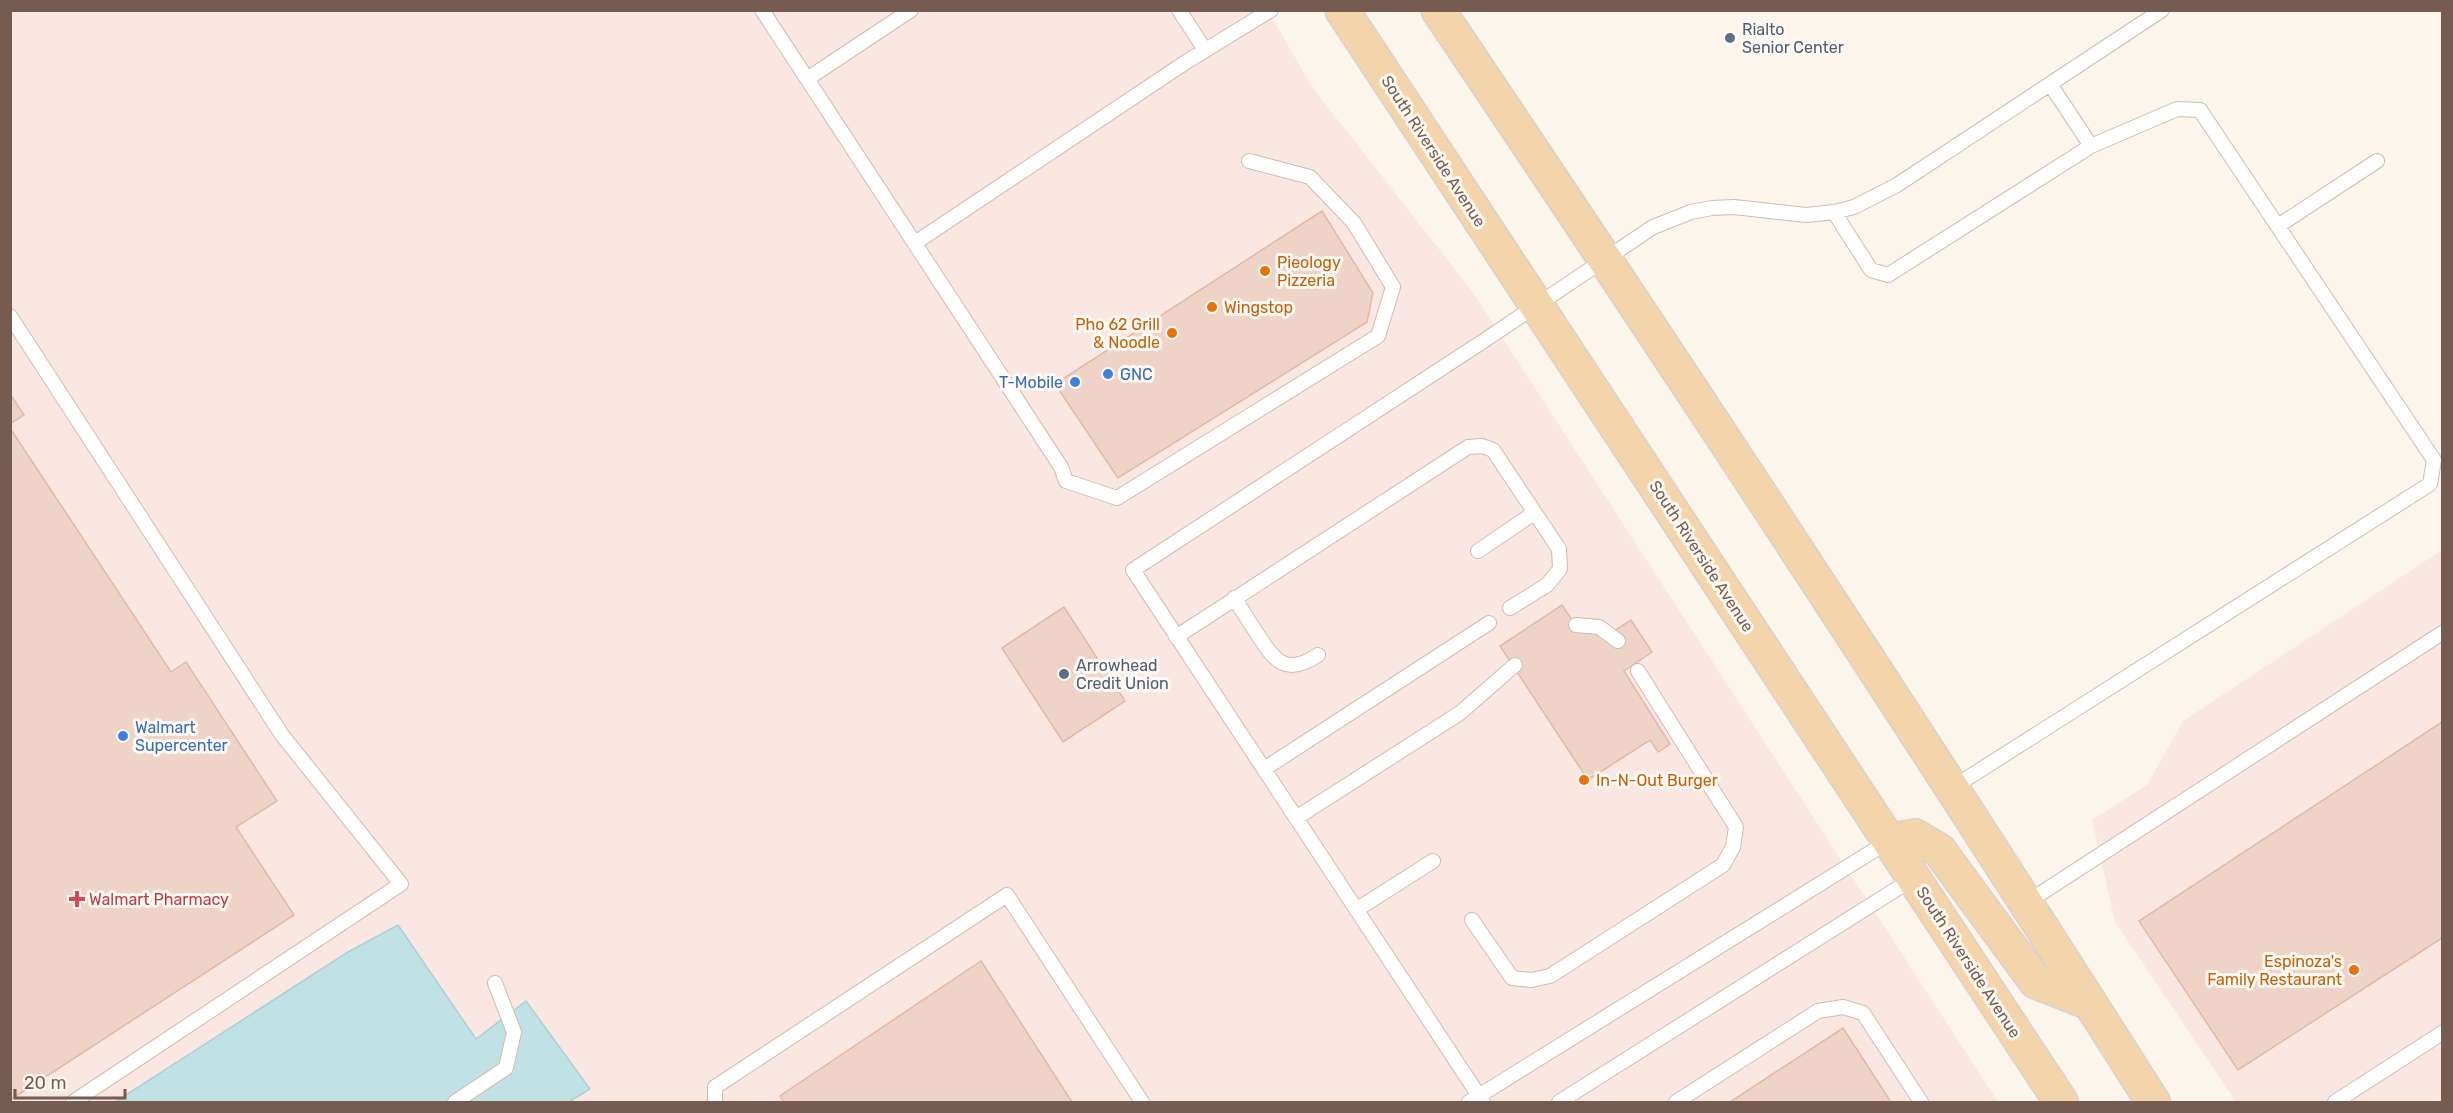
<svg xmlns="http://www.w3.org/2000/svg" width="2453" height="1113" viewBox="0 0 2453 1113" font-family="Rubik,sans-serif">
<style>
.commercial{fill:#fbe7e1}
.water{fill:#c1e2e5;stroke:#a8d2d6;stroke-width:1.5}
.building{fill:#efd3c6;stroke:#e1b9a7;stroke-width:1.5}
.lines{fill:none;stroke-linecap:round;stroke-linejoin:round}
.lane-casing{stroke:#cebcb2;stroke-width:16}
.primary-casing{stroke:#d9d1ce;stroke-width:36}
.lane{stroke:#fff;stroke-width:14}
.primary{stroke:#f4d4aa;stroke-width:33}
.service-dot{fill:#5c6f8a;stroke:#fef9f3;stroke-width:2}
.food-dot{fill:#e8710a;stroke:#fef9f3;stroke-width:2}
.shop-dot{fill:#3f7fe0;stroke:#fef9f3;stroke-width:2}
.health-dot{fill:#e0444e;stroke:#fef9f3;stroke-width:2}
.labels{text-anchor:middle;stroke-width:6;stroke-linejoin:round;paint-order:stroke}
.service-label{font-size:16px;fill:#4e5e75;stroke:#fef9f3;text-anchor:start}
.street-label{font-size:16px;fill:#765b50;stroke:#fef9f3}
.food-label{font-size:16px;fill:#c56008;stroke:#fef9f3;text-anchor:start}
.shop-label{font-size:16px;fill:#366cbe;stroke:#fef9f3;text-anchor:start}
.health-label{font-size:16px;fill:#be3a42;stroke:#fef9f3;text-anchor:start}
</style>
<rect width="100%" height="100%" fill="#fcf5ec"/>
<!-- commercial -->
<path class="commercial" d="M10,11H1268L1313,88L1474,294L1998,1102H11Z
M2442,550V1102H2236L2115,922L2092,820L2147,785L2183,721Z"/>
<!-- water -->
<path class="water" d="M398,925L476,1039L526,1001L590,1089L569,1102H115L348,952Z"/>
<!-- building -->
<path class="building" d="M1322,211L1373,293L1367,322L1118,478L1055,384Z
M10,394L24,415L10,424Z
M10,428L171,672L186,662L277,801L236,827L294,915L10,1100Z
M1562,605L1579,631L1600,633L1603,638L1631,620L1652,652L1624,671L1670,744L1658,752L1650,740L1588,780L1500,646Z
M1064,607L1125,701L1063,742L1002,648Z
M2442,722V938L2238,1070L2139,921Z
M981,961L1072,1102H784L780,1096Z
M1843,1028L1891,1102H1730Z"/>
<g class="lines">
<!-- lane casing -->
<g class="lane-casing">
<path id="lane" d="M762,10L1061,467L1066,481L1117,498L1378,336L1393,287L1354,223L1310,177L1249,161
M1179,10L1205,50
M807,79L911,10
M2050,84L2091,146
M1834,212L1871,270L1888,275L2091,146L2177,109L2200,110L2434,460L2430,484L1952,788
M2278,226L2377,161
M915,243L1186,62L1271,10
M10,316L282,735L401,884L73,1102
M1478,551L1534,513
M1234,598C1242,610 1250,623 1258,635C1275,662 1287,676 1318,655
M1576,625L1599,627L1618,641
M1176,637L1468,447L1482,446L1493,450L1559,549L1560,569L1547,585L1510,608
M1264,769L1489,623
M1296,818L1460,713L1515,665
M2026,903L2442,633
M1356,910L1433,861
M1472,920L1512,978L1531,980L1550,976L1723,865L1733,847L1736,827L1638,671
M455,1102L506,1068L514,1032L495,983
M715,1102V1087L1007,895L1142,1102
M1469,1102L1889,841
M1483,1102L1133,570L1485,340L1653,227L1691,212L1712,208L1734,207L1806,215L1834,212L1854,207L1897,185L2162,10
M1559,1102L1914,878
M1676,1102L1818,1011L1843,1007L1863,1013L1921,1102
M2335,1102L2442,1033"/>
</g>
<!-- primary casing -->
<g class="primary-casing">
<path id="primary" d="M1342,10L2061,1102
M1438,10C1681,371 1920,735 2153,1102
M1889,841L1915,836L1939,850L2036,982L2090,1003"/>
</g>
<!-- lane -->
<use href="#lane" class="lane"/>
<!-- primary -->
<use href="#primary" class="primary"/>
</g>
<!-- markers -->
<g class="service-dot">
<circle cx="1730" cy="38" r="6"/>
<circle cx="1064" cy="674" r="6"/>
</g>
<g class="food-dot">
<circle cx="1265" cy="271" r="6"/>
<circle cx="1212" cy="307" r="6"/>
<circle cx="1172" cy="333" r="6"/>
<circle cx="1584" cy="780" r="6"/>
<circle cx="2354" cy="970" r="6"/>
</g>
<g class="shop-dot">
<circle cx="1108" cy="374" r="6"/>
<circle cx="1075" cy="382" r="6"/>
<circle cx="123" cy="736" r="6"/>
</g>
<path class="health-dot" d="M74 890h6v6h6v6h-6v6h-6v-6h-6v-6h6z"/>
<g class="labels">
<!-- service labels -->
<g class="service-label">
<text x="1742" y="35">Rialto<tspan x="1742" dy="18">Senior Center</tspan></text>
<text x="1076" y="671">Arrowhead<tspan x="1076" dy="18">Credit Union</tspan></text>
</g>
<!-- street labels -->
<g class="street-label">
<text transform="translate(1434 151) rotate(57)" y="6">South Riverside Avenue</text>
<text transform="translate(1702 556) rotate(57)" y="6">South Riverside Avenue</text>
<text transform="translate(1969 962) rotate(57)" y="6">South Riverside Avenue</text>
</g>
<!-- food labels -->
<g class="food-label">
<text x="1277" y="268">Pieology<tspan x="1277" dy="18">Pizzeria</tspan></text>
<text x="1224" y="313">Wingstop</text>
<text x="1160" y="330" text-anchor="end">Pho 62 Grill<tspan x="1160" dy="18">&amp; Noodle</tspan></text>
<text x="1596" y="786">In-N-Out Burger</text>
<text x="2342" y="967" text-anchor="end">Espinoza's<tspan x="2342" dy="18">Family Restaurant</tspan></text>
</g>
<!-- shop labels -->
<g class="shop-label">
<text x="1120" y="380">GNC</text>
<text x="1063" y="388" text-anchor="end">T-Mobile</text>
<text x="135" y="733">Walmart<tspan x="135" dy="18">Supercenter</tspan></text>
</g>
<!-- health labels -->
<g class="health-label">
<text x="89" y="905">Walmart Pharmacy</text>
</g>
</g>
<!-- border -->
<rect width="2453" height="1113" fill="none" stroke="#765b50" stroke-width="24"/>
<!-- scale -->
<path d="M15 1089v9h110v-9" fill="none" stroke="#765b50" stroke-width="3"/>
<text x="24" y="1089" font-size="18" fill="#765b50" stroke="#fef9f3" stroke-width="4.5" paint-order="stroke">20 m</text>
</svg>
